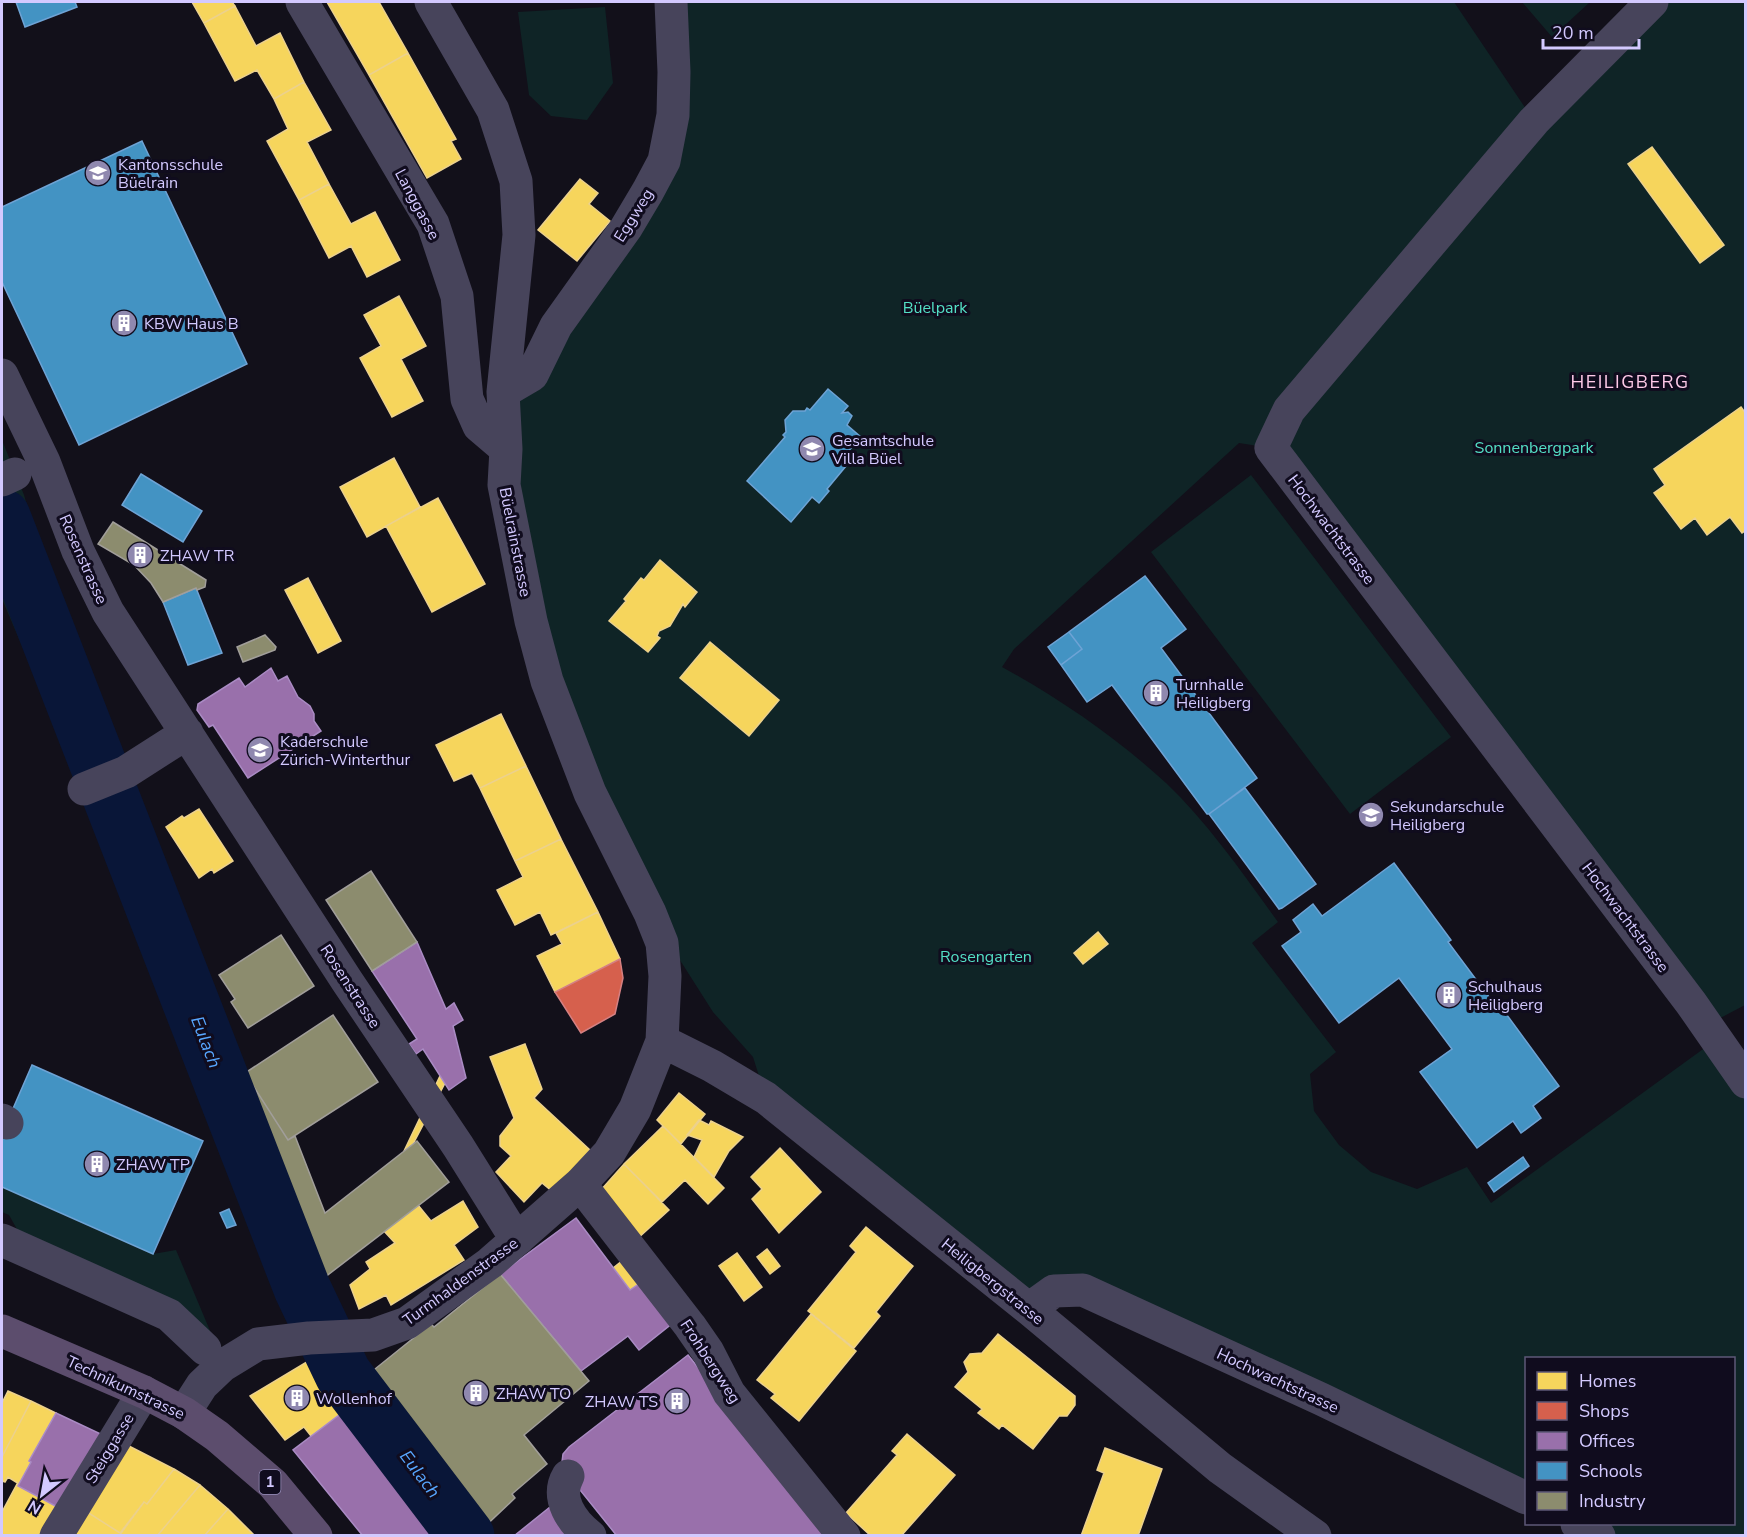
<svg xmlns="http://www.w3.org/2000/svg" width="1747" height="1537" viewBox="0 0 1747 1537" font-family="'Nunito Sans',sans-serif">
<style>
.green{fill:#0f2426}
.homes{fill:#f6d55c;stroke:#ecd18d;stroke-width:1.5}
.shops{fill:#d6604d;stroke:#d58082;stroke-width:1.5}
.offices{fill:#9970ab;stroke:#aa8bc4;stroke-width:1.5}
.schools{fill:#4393c3;stroke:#6ea3d5;stroke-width:1.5}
.industry{fill:#8c8c6e;stroke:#a19e9a;stroke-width:1.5}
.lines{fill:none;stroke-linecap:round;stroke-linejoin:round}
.river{stroke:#091638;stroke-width:57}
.minor{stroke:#47445b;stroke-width:33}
.major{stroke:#5c4d6d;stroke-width:33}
.labels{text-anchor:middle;stroke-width:6;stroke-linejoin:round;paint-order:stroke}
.shield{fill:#100c1e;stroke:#9890bc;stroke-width:1.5}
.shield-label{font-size:15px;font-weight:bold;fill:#d3c9ff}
.poi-label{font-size:16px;fill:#d3c9ff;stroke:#100c1e;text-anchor:start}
.street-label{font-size:16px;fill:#d3c9ff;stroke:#100c1e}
.park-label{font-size:16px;fill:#54e0c6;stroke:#100c1e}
.neighbourhood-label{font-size:18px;letter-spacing:1.5px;fill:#ffcbe9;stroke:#100c1e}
.water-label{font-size:18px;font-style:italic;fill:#57a6ff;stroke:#100c1e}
</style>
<rect width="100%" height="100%" fill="#12101a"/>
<!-- green -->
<path class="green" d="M671,2H1454L1534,121L1652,2H1745V1005L1707,1025L1271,448L1239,443L1014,649L1002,667C1060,699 1117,738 1166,783C1208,823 1244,875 1278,922L1252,943L1336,1052L1310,1074L1314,1111L1339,1145L1371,1172L1417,1189L1467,1167L1491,1203L1717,1039L1745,1082V1535H1599L1577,1524H1734V1358H1526V1498L1083,1290L1029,1309L766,1098L753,1057L713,1012L650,913L547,681L503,392L648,192Z
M1522,2H1590L1552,37Z
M605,7L613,83L587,120L551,116L529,95L518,12Z
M2,440L24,495L37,539L256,1107L245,1113L340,1337L302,1317L225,1131L100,810L93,812L2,599Z
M1251,475L1451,737L1350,814L1151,552Z
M2,1187L153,1254L176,1250L211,1333L18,1231L9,1215L2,1212Z"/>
<!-- homes -->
<path class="homes" d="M192,2H232L235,6L204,23Z
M327,2H379L408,53L369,75Z
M235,6L256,46L280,33L304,82L274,99L257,70L235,81L204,23Z
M408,53L456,139L451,141L461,159L427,178L369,75Z
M304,82L331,130L307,142L329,184L299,200L267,141L288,129L274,99Z
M1652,147L1724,245L1700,263L1628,164Z
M580,179L598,193L589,204L610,221L577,261L538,230Z
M329,184L351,224L375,212L400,260L367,277L351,246L329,258L299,200Z
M399,296L426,346L401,359L423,401L392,417L360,358L381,346L364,315Z
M1741,407L1746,414V530L1742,533L1730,517L1707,535L1695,518L1681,529L1654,493L1665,485L1654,469Z
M394,458L420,507L367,537L340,487Z
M438,498L485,584L432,612L386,526Z
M660,560L697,592L685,607L683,604L670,626L659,631L657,636L660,638L648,652L609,621L626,601L624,599L641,578L644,580Z
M308,578L341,641L318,653L285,590Z
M710,642L779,700L749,736L680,678Z
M501,714L526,766L480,788L472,773L454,781L436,745Z
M526,766L561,839L515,861L480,788Z
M199,809L233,861L214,873L212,869L199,878L166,827L182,816L184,818Z
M561,839L598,912L551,935L540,912L515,925L497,890L523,877L515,861Z
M598,912L620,959L555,992L537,956L562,944L556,933Z
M1098,932L1108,944L1083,964L1074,953Z
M525,1044L542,1089L534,1098L590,1150L553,1192L542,1183L524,1202L496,1172L511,1156L500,1146V1136L514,1118L490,1057Z
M440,1076L445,1083L413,1144L404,1151Z
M679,1093L705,1114L681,1144L657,1120Z
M699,1120L709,1125L711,1121L743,1137L729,1151L714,1177L694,1157L702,1140L687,1135Z
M663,1126L724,1188L708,1204L685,1180L662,1202L624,1164Z
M780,1148L821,1192L779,1233L752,1199L762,1189L751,1177Z
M624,1164L669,1210L636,1240L600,1191Z
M463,1201L478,1227L454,1245L464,1260L391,1305L386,1295L359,1309L350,1285L370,1269L366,1262L395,1243L384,1231L418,1205L431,1221Z
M866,1227L913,1266L876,1312L880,1316L854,1348L808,1311L856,1252L850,1246Z
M767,1249L780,1266L770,1274L757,1257Z
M737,1253L762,1287L744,1301L719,1266Z
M628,1256L645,1279L630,1290L613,1268Z
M811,1314L856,1351L799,1421L771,1398L775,1394L757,1380Z
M998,1334L1075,1396V1405L1067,1416H1059L1033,1449L1002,1425L999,1429L978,1413L982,1409L955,1387L968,1372L964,1362L970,1354L982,1353Z
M315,1357L345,1399L342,1401L347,1409L311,1436L304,1427L285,1440L250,1396Z
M8,1391L31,1401L2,1457V1403Z
M31,1401L56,1413L29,1461L31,1462L19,1484L8,1477L5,1482L3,1481L2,1483V1457Z
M907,1434L955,1475L901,1536H871L846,1513L897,1455L892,1451Z
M125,1444L174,1469L147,1504L144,1502L120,1533L84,1510Z
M1105,1448L1162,1469L1138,1536H1081L1104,1473L1097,1470Z
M174,1469L200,1485L157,1536H119L144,1502L147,1504Z
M17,1484L61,1509L43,1536H2V1512Z
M200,1485L228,1509L204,1536H157Z
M228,1509L253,1534L252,1536H204Z
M84,1510L120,1533L119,1536H68Z"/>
<!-- shops -->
<path class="shops" d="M620,959L623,978L615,1014L581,1033L555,992Z"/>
<!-- offices -->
<path class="offices" d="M271,668L278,681L287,676L298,697L310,706L314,714V721L321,731L248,778L213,725L209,727L197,710L198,704L239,678L245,687Z
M417,942L446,1009L454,1003L463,1020L453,1026L466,1078L449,1090L423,1049L416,1054L409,1044L417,1039L372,971Z
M576,1218L630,1290L643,1281L674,1322L639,1350L628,1336L581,1371L500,1274Z
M688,1355L834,1536H617L564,1470L562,1462L563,1454L569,1447Z
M347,1409L444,1536H363L293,1450Z
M56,1413L105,1436L61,1509L18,1486L31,1462L29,1461Z
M550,1507L573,1536H514Z"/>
<!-- schools -->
<path class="schools" d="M16,2H75L77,7L25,27Z
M142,141L247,364L79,445L2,282V207Z
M828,389L848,406L842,413L848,412L852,416L847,425L861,437L845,455L851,460L827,489L829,491L819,503L812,497L791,522L747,481L785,437L783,435L786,432L785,420L793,411H805L807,408L810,410Z
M141,474L202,511L183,542L122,505Z
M1145,576L1186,629L1161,648L1257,778L1209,814H1207L1112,685L1087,702L1061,665L1082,649L1069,632Z
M196,588L222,653L188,665L163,602Z
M1069,632L1082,649L1061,665L1048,647Z
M1245,788L1316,884L1282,908L1279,909L1209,814Z
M1394,863L1451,940L1448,942L1501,1013L1504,1011L1559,1086L1533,1106L1541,1118L1521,1133L1513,1121L1477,1148L1420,1072L1452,1049L1399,978L1339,1023L1282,946L1301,932L1293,920L1313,904L1322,916Z
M32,1065L203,1141L153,1254L2,1187V1134Z
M1523,1157L1529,1166L1494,1192L1488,1183Z
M229,1209L236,1225L227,1228L220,1213Z"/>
<!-- industry -->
<path class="industry" d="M113,522L206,580L205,587L197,590L196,588L163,602L151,583L134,565L98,544Z
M265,635L276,647L275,650L243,662L237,647Z
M371,871L417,942L372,971L326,900Z
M281,935L314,986L248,1028L231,1002L235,999L219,975Z
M333,1015L378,1082L288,1140L245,1073Z
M245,1073L288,1140L295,1136L325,1213L417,1141L449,1182L316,1284L245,1113L256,1107L243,1074Z
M500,1274L589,1381L524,1435L547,1464L512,1494L515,1498L478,1533L406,1440L386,1408L388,1406L365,1377L431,1324L434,1327Z"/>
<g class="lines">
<!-- river -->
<path class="river" d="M2,517L302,1288L343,1374L466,1536"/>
<!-- minor -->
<path class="minor" d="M302,2L433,224L457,296L467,399L479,426L506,449
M1652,2L1534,121L1289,410L1271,448L1691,1003L1746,1082
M2,375L44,462L78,551L108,612L347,981L458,1146L508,1226L518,1239
M503,392L532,375L556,326L626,228L648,191L664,161L673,115L674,72L671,2
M2,480L15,474
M84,789L126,772L187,733
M662,1041L712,1066L766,1098L1029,1309L1220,1468L1315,1536
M2,1120L7,1123
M580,1184L690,1326L708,1352L729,1393L844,1536
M2,1240L169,1315L205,1349
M1029,1309L1054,1291L1083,1290L1321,1399L1526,1498
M184,1413L202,1385L222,1366L258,1344L309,1338L373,1335L407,1323L490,1263L580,1184L609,1153L635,1109L662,1041L665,976L662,943L650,913L590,793L547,681L531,621L504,485L506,449L503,392L519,235L516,181L493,110L431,2
M568,1476C555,1498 572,1522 590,1536
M1577,1524L1599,1536
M56,1536L144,1392"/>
<!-- major -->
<path class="major" d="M2,1331L144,1392L184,1413L217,1436L273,1484L316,1536"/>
</g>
<!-- icons -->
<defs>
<g id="school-disc" transform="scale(1.35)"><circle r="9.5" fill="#8f88af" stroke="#100c1e"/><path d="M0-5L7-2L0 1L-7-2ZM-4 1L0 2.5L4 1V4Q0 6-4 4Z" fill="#fff"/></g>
<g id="building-disc" transform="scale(1.35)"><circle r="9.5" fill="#8f88af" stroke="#100c1e"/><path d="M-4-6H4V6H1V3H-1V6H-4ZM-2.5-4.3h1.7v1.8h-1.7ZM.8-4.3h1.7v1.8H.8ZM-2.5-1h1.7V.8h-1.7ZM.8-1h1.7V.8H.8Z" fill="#fff"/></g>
<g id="university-disc" transform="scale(1.35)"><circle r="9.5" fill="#8f88af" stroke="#100c1e"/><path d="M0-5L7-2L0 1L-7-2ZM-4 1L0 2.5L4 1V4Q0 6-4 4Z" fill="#fff"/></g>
</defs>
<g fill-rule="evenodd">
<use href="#school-disc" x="98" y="173"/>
<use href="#building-disc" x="124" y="323"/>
<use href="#school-disc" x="812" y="449"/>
<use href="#building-disc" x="140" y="555"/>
<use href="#building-disc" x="1156" y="693"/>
<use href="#university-disc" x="260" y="750"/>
<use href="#school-disc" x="1371" y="815"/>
<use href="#building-disc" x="1449" y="995"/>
<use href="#building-disc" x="97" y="1164"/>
<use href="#building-disc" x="476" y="1393"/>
<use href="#building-disc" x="297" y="1398"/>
<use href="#building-disc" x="677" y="1401"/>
</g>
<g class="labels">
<!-- shield labels -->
<rect class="shield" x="259.5" y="1470" width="21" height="24" rx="4.5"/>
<g class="shield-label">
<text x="270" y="1487">1</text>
</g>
<!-- poi labels -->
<g class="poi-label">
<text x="118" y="170">Kantonsschule<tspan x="118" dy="18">Büelrain</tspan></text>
<text x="144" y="329">KBW Haus B</text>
<text x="832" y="446">Gesamtschule<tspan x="832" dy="18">Villa Büel</tspan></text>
<text x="160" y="561">ZHAW TR</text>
<text x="1176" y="690">Turnhalle<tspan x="1176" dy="18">Heiligberg</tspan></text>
<text x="280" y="747">Kaderschule<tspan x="280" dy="18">Zürich-Winterthur</tspan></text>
<text x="1390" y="812">Sekundarschule<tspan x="1390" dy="18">Heiligberg</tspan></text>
<text x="1468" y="992">Schulhaus<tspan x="1468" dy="18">Heiligberg</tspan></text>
<text x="116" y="1170">ZHAW TP</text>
<text x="496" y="1399">ZHAW TO</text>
<text x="316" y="1404">Wollenhof</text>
<text x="658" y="1407" text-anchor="end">ZHAW TS</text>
</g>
<!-- street labels -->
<g class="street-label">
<text transform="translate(418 204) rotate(62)" y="6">Langgasse</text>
<text transform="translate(633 215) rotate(-58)" y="6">Eggweg</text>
<text transform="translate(1332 529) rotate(53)" y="6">Hochwachtstrasse</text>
<text transform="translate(516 542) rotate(79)" y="6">Büelrainstrasse</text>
<text transform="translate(84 559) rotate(66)" y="6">Rosenstrasse</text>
<text transform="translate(1626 917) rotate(53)" y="6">Hochwachtstrasse</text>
<text transform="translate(351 986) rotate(57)" y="6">Rosenstrasse</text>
<text transform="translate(460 1281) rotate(-36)" y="6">Turmhaldenstrasse</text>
<text transform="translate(993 1281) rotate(39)" y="6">Heiligbergstrasse</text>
<text transform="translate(711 1361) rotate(57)" y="6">Frohbergweg</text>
<text transform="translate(1278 1380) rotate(25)" y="6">Hochwachtstrasse</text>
<text transform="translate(126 1387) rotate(25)" y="6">Technikumstrasse</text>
<text transform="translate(109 1448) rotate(-59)" y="6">Steiggasse</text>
</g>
<!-- park labels -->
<g class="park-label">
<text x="935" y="313">Büelpark</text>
<text x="1534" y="453">Sonnenbergpark</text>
<text x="986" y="962">Rosengarten</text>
</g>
<!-- neighbourhood labels -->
<g class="neighbourhood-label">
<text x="1630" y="388">HEILIGBERG</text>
</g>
<!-- water labels -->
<g class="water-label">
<text transform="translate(206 1042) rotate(69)" y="6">Eulach</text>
<text transform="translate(420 1474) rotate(53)" y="6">Eulach</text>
</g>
</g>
<!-- border -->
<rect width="1747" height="1537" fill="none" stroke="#d3c9ff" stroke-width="6"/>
<!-- legend -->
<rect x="1525" y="1357" width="210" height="168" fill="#100c1e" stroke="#5e5878" stroke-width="1.5"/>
<rect x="1537" y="1372" width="30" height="18" fill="#f6d55c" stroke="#5e5878" stroke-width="1.5"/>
<text x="1579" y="1387" font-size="18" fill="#d3c9ff">Homes</text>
<rect x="1537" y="1402" width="30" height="18" fill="#d6604d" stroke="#5e5878" stroke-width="1.5"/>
<text x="1579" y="1417" font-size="18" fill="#d3c9ff">Shops</text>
<rect x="1537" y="1432" width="30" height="18" fill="#9970ab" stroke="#5e5878" stroke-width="1.5"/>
<text x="1579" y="1447" font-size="18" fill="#d3c9ff">Offices</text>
<rect x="1537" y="1462" width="30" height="18" fill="#4393c3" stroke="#5e5878" stroke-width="1.5"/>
<text x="1579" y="1477" font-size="18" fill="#d3c9ff">Schools</text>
<rect x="1537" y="1492" width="30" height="18" fill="#8c8c6e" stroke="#5e5878" stroke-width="1.5"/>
<text x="1579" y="1507" font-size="18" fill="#d3c9ff">Industry</text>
<!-- north arrow -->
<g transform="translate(42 1495) rotate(211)" stroke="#100c1e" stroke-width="4.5" paint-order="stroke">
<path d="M0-4.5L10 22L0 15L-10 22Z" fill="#d3c9ff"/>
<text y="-9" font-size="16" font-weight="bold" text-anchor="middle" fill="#d3c9ff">N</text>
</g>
<!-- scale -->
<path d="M1543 39v9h96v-9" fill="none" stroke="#d3c9ff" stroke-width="3"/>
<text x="1552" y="39" font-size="18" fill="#d3c9ff" stroke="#100c1e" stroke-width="4.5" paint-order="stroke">20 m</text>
</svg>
